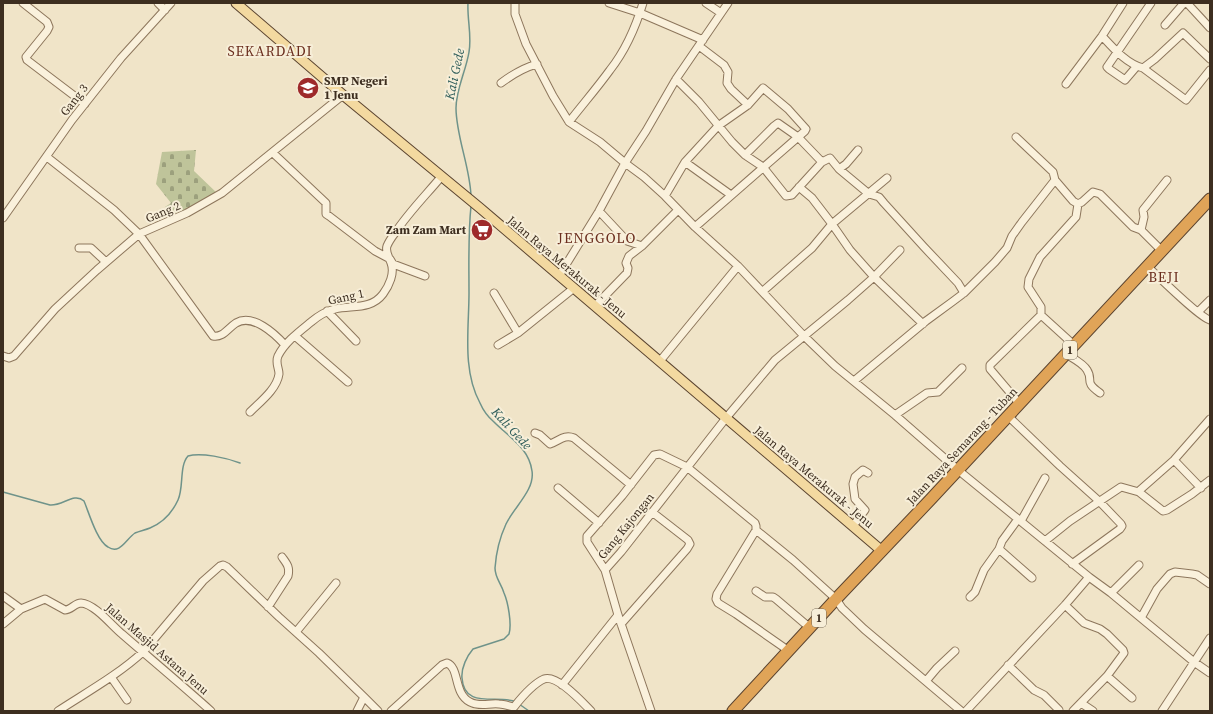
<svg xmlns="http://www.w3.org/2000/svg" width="1213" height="714" viewBox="0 0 1213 714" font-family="'Source Serif 4',serif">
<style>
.cemetery{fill:url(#cemetery-stones)}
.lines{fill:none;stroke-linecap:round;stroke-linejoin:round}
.stream{stroke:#6f938a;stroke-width:1.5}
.minor-casing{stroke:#8d765c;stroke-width:9}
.major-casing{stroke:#5b4430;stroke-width:11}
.highway-casing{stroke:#5b4430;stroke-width:13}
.minor{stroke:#faf1dc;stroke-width:7}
.major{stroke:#f3d9a0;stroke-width:9}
.highway{stroke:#e0a458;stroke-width:11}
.labels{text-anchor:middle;stroke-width:4;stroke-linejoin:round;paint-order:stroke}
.shield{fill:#f7eed8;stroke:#756857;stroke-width:1}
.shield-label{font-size:11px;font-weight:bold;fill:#3d2e20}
.poi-label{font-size:12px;font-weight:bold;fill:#3d2e20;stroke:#f7eed8;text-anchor:start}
.street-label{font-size:12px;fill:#3d2e20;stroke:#f7eed8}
.water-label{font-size:13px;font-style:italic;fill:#2f5d5a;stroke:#f7eed8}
.quarter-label{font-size:14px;letter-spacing:1px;fill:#6b2e1e;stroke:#f7eed8}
</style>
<defs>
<pattern id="cemetery-stones" width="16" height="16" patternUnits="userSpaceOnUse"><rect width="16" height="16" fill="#bfc49a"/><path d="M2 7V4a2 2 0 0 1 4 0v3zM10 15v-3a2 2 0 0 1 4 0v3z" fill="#9ca07d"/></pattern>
</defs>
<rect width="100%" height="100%" fill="#f0e4c8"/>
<!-- cemetery -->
<path class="cemetery" d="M196,150L194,171L218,194L172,216L165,207L171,203L156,184L162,152Z"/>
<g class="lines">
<!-- stream -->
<path class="stream" d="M468,3C467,19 472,36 469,52C466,71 456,89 456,108C456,136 470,167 471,196
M471,206C468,235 469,264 469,293C469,329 462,370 480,403C483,410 488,417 494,422C509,437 529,448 532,471C535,490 514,507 506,524C500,537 496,553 495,568C495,578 501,583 504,593C508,602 512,624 509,634L504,639L473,649C467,656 461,668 462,678C464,710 498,694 516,702
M3,492L50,505C63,506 74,492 84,501C89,513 97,541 108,547C120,555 126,539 135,533C140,531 145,530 150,528C162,523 172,513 178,500C184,487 179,466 188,456C201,452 227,458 240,463
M519,704L529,711"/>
<!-- minor casing -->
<g class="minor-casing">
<path id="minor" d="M23,3L47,22L49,27L47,31L26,57L27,60L85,104
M158,3L165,10
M515,3V14L526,44L553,96L569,122L600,142L625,163L644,177L665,196L695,227L738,266L804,336L835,366L895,415L958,470L1089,577L1111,593L1194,662L1210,673
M609,3L640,13L703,40
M706,3L721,13
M1187,3L1210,28
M1165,25L1184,3
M1102,36C1114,49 1127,64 1143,68L1186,100L1210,70
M699,46L724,65L728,72L727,83L731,89L748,105
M1137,66L1125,80L1109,69L1107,67L1151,3
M1143,68L1155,59L1183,33L1210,59
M676,79L699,102L732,142L745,155L763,167L786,196L792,195L822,162
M501,83C513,74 523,68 537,64
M1066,84L1102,36L1123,3
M569,122C583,104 597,88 610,70C625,51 636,26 643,3
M1016,137L1053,172L1055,180L1073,201L1078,204L1082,202L1093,192L1100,194L1133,227L1141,230L1162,251
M273,153L326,203V214L329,216L375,251L390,259L393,264L425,276
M745,155L774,126L778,123L798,137L822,162L830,158L839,169L846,164L858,150
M47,157L114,210L139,234L213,336C223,338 228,328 236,323C253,313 275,334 285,345
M685,162L718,126L748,105L763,88L788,109L806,129L805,131L695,227
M839,169L869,194L879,197L884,203L924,247L958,283L964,293L952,302L926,321L854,381
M799,187L812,198L832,224L887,178
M665,196L685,162L731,195
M599,211L627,241L642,246
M3,218L72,120L121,58L171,3
M1141,230L1144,217L1143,210L1167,180
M79,248H91L106,262
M1147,266C1158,276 1200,318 1210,320
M559,276L599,211L625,163L646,131L676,79L728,3
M763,291L812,248L832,224L850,250L874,277L923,324
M494,293L518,333
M964,293L995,262L1007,248L1012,236L1022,222L1055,180
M595,306L627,273L628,268L626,263L629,256L642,246L678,210
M327,311L356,341
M1198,312L1210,300
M1041,315V307L1028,287L1029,279L1040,257L1076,217L1078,204
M295,336L348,382
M498,345L518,333L574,288
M1066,354C1072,358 1083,363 1087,370C1094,381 1083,381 1100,393
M3,356L9,358L14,356L55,309L97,270L139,234L187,213L222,193L343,95
M660,361L738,266
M1019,403L990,369V365L1041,315L1074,345
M250,412C260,402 277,389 279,374C279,368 275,363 278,356C285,342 300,331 311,322C318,316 327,311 335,309C352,305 371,310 383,294C389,286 395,273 391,263C389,257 385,252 387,246C389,241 392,237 395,233C408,213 426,195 441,177
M895,415L927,393L938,392L962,368
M1008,416L1060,466L1099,501L1121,524L1122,526L1120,529L1072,564
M535,433L540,435L550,444C559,441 564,434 574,438L631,485
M1174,460L1201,488
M558,488L599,523
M1139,492L1140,490L1174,460L1210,419
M1021,521L1045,478
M853,526L865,510L855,499L853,484L855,477L863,470L868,473
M756,530L793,560L836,599L842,608L864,629L961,711
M1045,541L1070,521L1121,487L1139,492L1163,511L1167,510L1192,494L1210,480
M999,549L1032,578
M605,570L587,542V536L622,496L654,455L660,454L687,467L755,523L756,526V530L717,594L716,599L718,603L736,614L789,651
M756,591L765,597H773L776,599L810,628
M1111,593L1139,565
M3,596L21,609L45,599L65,610C71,610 75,603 81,603C95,604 112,626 122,634C152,660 182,685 211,711
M970,597L975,592L984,570L999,549L1002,541L1018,519
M1065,605L1084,623L1100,629L1107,634L1123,650L1124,653L1107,676L1073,711
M268,607L288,576C290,567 287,564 282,557
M1141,618L1157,589L1170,574L1175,572L1192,574L1197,575L1210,584
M3,624L21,609
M621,624L687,549L690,544L688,540L652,512
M296,632L336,583
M1008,665L1034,690L1044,695L1059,710
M1107,676L1132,698
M111,677L127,700
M926,681L937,668L955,651
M562,685L618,615
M364,697L378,711
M1081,703L1093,711
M58,711C87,692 118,675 144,651L203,581L220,566L223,565L227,567L279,617L319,653L364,697L357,711
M391,711L442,665L447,663C460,668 453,693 470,702C479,707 489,703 499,704C504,704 509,706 514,707C521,698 533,684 544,679C557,674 582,702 591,711
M651,711L618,615L605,570L621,552L726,418L775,360L848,300L874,277L900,250
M966,711L1065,605L1089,577
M1162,711L1210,638"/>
</g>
<!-- major casing -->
<g class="major-casing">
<path id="major" d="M236,3L343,95L480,208L882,551"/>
</g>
<!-- highway casing -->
<g class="highway-casing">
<path id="highway" d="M733,711L836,599L930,500L1210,199"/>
</g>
<!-- minor -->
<use href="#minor" class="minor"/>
<!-- major -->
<use href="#major" class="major"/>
<!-- highway -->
<use href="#highway" class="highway"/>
</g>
<!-- icons -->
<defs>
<g id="school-disc" transform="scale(1.15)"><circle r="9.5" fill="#9e2a2b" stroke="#f7eed8"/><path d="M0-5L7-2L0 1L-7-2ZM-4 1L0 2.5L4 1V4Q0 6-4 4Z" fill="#fff"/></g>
<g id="supermarket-disc" transform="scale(1.15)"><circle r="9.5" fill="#9e2a2b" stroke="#f7eed8"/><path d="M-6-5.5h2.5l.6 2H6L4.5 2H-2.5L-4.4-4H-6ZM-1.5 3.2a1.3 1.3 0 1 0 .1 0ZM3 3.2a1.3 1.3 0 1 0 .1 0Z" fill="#fff"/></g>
</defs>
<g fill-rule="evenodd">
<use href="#school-disc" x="308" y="88"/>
<use href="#supermarket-disc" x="482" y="230"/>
</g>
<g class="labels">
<!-- shield labels -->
<g class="shield">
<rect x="1063" y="341" width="14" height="18" rx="3"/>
<rect x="812" y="609" width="14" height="18" rx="3"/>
</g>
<g class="shield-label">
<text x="1070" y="354">1</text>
<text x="819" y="622">1</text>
</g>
<!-- poi labels -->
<g class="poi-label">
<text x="324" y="85">SMP Negeri<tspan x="324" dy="14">1 Jenu</tspan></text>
<text x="466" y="234" text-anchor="end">Zam Zam Mart</text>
</g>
<!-- street labels -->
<g class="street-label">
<text transform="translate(74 100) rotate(-52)" y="4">Gang 3</text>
<text transform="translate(163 212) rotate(-23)" y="4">Gang 2</text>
<text transform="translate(567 267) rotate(40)" y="4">Jalan Raya Merakurak - Jenu</text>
<text transform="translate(346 297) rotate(-12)" y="4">Gang 1</text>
<text transform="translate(962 446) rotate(-47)" y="4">Jalan Raya Semarang - Tuban</text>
<text transform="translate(814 477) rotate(40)" y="4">Jalan Raya Merakurak - Jenu</text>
<text transform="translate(626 526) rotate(-51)" y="4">Gang Kajongan</text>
<text transform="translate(157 649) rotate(41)" y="4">Jalan Masjid Astana Jenu</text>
</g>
<!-- water labels -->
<g class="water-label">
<text transform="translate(454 74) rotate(-78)" y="5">Kali Gede</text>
<text transform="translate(512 428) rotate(47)" y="5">Kali Gede</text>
</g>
<!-- quarter labels -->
<g class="quarter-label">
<text x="270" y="56">SEKARDADI</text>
<text x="597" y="243">JENGGOLO</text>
<text x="1164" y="282">BEJI</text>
</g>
</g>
<!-- border -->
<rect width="1213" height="714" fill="none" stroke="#3d2e20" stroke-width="8"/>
</svg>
